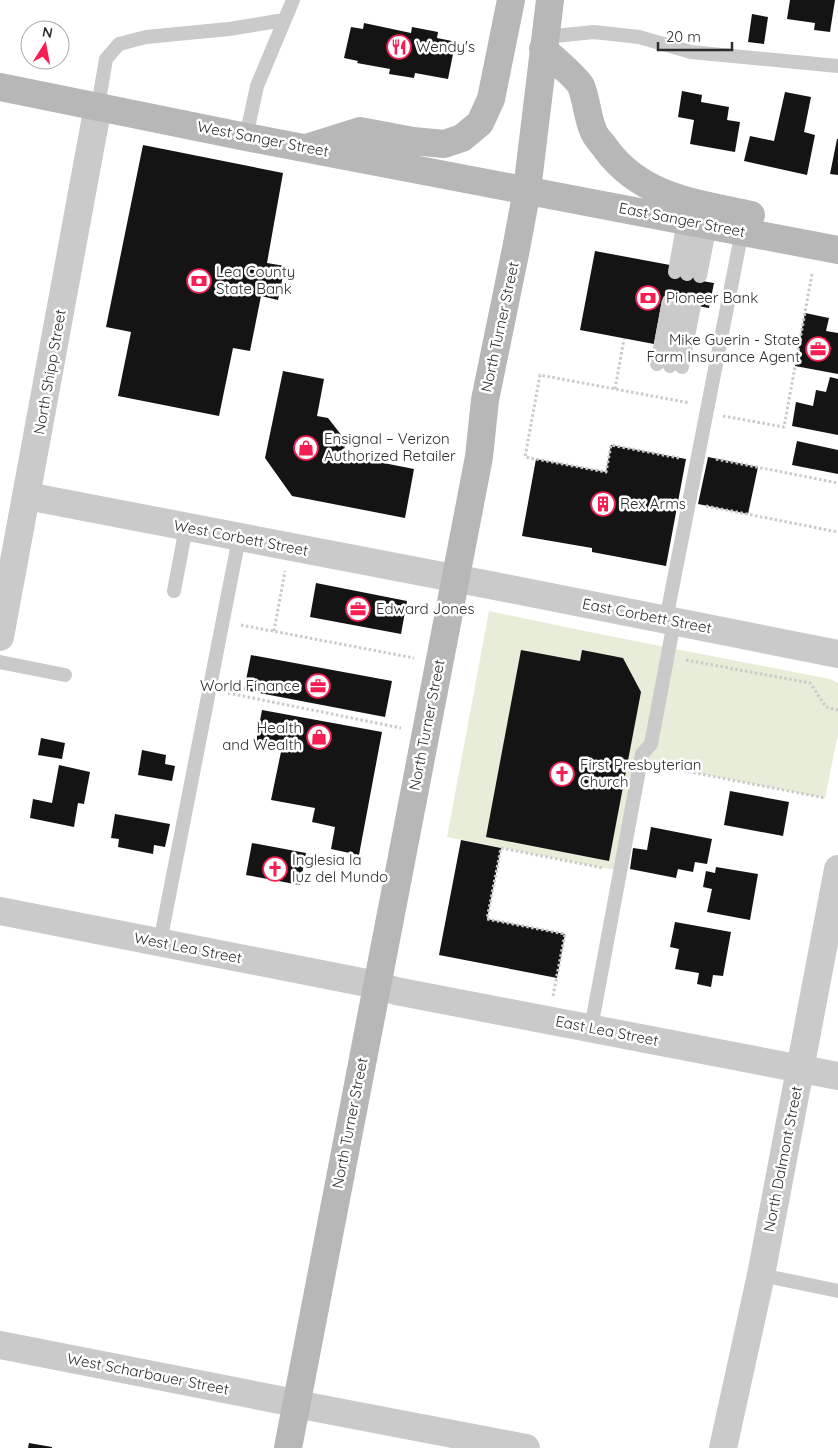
<svg xmlns="http://www.w3.org/2000/svg" width="838" height="1448" viewBox="0 0 838 1448" font-family="Quicksand,sans-serif">
<style>
.green{fill:#e7edd9}
.building{fill:#141414}
.lines{fill:none;stroke-linecap:round;stroke-linejoin:round}
.path{stroke:#cacaca;stroke-width:3;stroke-dasharray:2.5 2.5;stroke-linecap:butt}
.service{stroke:#cacaca;stroke-width:14}
.minor{stroke:#cacaca;stroke-width:28}
.tertiary{stroke:#cacaca;stroke-width:28}
.secondary{stroke:#b7b7b7;stroke-width:28}
.labels{text-anchor:middle;stroke-width:5;stroke-linejoin:round;paint-order:stroke}
.poi-label{font-size:15px;fill:#2d2d2d;stroke:#fff;text-anchor:start}
.street-label{font-size:15px;fill:#2d2d2d;stroke:#fff}
</style>
<rect width="100%" height="100%" fill="#fff"/>
<!-- green -->
<path class="green" d="M489,611L599,634L830,679L838,683V734L825,798L636,761L615,870L447,837Z"/>
<!-- building -->
<path class="building" d="M790,0H835L830,32L814,30L815,23L787,19Z
M752,14L768,17L764,44L748,42Z
M364,23L411,33L412,27L438,32L437,38L452,41L450,53L453,54L448,79L415,73L414,78L389,74L390,69L357,63L358,61L344,58L351,27L363,29Z
M682,91L702,95L701,102L729,107L727,120L740,122L735,152L690,144L694,120L678,117Z
M785,92L811,97L804,132L815,135L807,175L744,161L750,136L774,141Z
M837,139H838V175L830,174Z
M143,145L283,173L267,263L285,266L278,300L261,296L250,351L233,348L219,416L118,396L131,332L106,327Z
M595,251L670,265L703,277L702,281L714,283L709,308L662,300L654,344L580,330Z
M805,313L829,318L826,331L838,333V374L795,366Z
M283,371L324,379L317,416L328,418L346,441L343,455L414,469L405,518L292,496L265,458Z
M830,377L838,379V435L792,426L796,402L813,406L816,390L826,392Z
M797,441L838,450V474L792,465Z
M611,445L686,459L666,566L592,552V548L522,536L536,459L606,472Z
M708,457L758,467L748,514L698,504Z
M316,583L407,601L401,634L310,617Z
M521,650L580,661L582,650L623,658L641,692L609,861L486,837Z
M251,655L392,681L385,717L244,690Z
M262,710L382,732L359,855L331,849L335,827L312,822L315,808L271,800L282,747L256,742Z
M41,738L65,743L62,759L38,755Z
M142,750L166,755L165,764L175,766L172,781L138,775Z
M59,765L90,772L84,804L78,803L74,827L30,818L33,799L52,803Z
M730,791L789,802L783,836L724,825Z
M115,814L170,824L165,847L154,845L153,854L118,847L119,839L111,838Z
M651,827L712,839L707,864L695,862L693,872L678,869L676,878L630,869L633,848L647,850Z
M461,840L501,848L487,919L565,934L557,978L439,955Z
M252,843L306,853L300,885L246,875Z
M716,867L758,874L750,920L707,912L712,889L703,887L706,871L715,873Z
M675,922L731,932L723,976L713,975L711,987L697,984L699,973L675,969L679,949L670,947Z
M29,1443L52,1447V1448H28Z"/>
<g class="lines">
<!-- path -->
<path class="path" d="M615,389L624,339
M723,416L784,427L812,274
M679,458L611,445L606,472L525,457L540,375L690,403
M716,459L838,483
M706,506L838,532
M241,625L414,658
M274,631L285,571
M686,660L810,683L826,707L838,710
M228,693L401,728
M659,766L825,798
M553,996L565,934L487,919L501,848L603,868"/>
<!-- service -->
<path class="service" d="M545,37L594,32L639,37L691,52L838,66
M98,106L106,59L119,44L146,37L229,29L284,20
M246,137L257,86L293,0
M675,272L684,220
M687,274L698,223
M700,276L710,225
M657,364L669,301
M670,366L682,304
M682,367L694,306
M174,591L186,527
M666,620L742,231
M0,662L65,675
M160,942L239,538
M591,1028L642,754L651,744L674,622
M761,1275L838,1291"/>
<!-- minor -->
<path class="minor" d="M27,496L495,586L838,654
M0,637L98,106
M0,1345L280,1400L296,1404L526,1448
M723,1448L761,1275L838,869"/>
<!-- tertiary -->
<path class="tertiary" d="M0,911L377,985L396,991L838,1076"/>
<!-- secondary -->
<path class="secondary" d="M543,49C551,56 577,78 581,86C587,101 587,116 593,130C595,137 602,143 606,149C642,198 697,203 751,215
M0,87L246,137L838,250
M309,147L360,131L413,141L444,144L462,138L480,123L491,99L511,0
M288,1448L479,457L485,400L516,249L527,190L550,0"/>
</g>
<!-- icons -->
<defs>
<g id="restaurant-ring" transform="scale(1.25)"><circle r="9.5" fill="#fff" stroke="#f61e53" stroke-width="1.5"/><path d="M-5-6h1v4h1v-4h1v4h1v-4h1v5L-1.5 .5V6h-2V.5L-5-1ZM5-6V6H3V1.5H1.5Q1.5-4 5-6Z" fill="#f61e53"/></g>
<g id="bank-ring" transform="scale(1.25)"><circle r="9.5" fill="#fff" stroke="#f61e53" stroke-width="1.5"/><path d="M-6-4H6V4H-6ZM0-2.3a2.3 2.3 0 1 0 0 4.6a2.3 2.3 0 1 0 0-4.6Z" fill="#f61e53"/></g>
<g id="office-ring" transform="scale(1.25)"><circle r="9.5" fill="#fff" stroke="#f61e53" stroke-width="1.5"/><path d="M-6-3h4V-5.5h4V-3h4V5H-6ZM-1-4.5V-3h2v-1.5ZM-6 0V1H6V0Z" fill="#f61e53"/></g>
<g id="shop-ring" transform="scale(1.25)"><circle r="9.5" fill="#fff" stroke="#f61e53" stroke-width="1.5"/><path d="M-5-2.5h2.3a2.7 3.5 0 0 1 5.4 0H5L5.5 6h-11ZM-1.5-2.5h3a1.5 2.3 0 0 0-3 0Z" fill="#f61e53"/></g>
<g id="building-ring" transform="scale(1.25)"><circle r="9.5" fill="#fff" stroke="#f61e53" stroke-width="1.5"/><path d="M-4-6H4V6H1V3H-1V6H-4ZM-2.5-4.3h1.7v1.8h-1.7ZM.8-4.3h1.7v1.8H.8ZM-2.5-1h1.7V.8h-1.7ZM.8-1h1.7V.8H.8Z" fill="#f61e53"/></g>
<g id="church-ring" transform="scale(1.25)"><circle r="9.5" fill="#fff" stroke="#f61e53" stroke-width="1.5"/><path d="M-1.2-6h2.4v3.5h3.3v2.4h-3.3V6h-2.4V-.1h-3.3v-2.4h3.3Z" fill="#f61e53"/></g>
</defs>
<g fill-rule="evenodd">
<use href="#restaurant-ring" x="399" y="47"/>
<use href="#bank-ring" x="199" y="281"/>
<use href="#bank-ring" x="648" y="298"/>
<use href="#office-ring" x="818" y="349"/>
<use href="#shop-ring" x="306" y="448"/>
<use href="#building-ring" x="603" y="504"/>
<use href="#office-ring" x="358" y="609"/>
<use href="#office-ring" x="318" y="686"/>
<use href="#shop-ring" x="319" y="737"/>
<use href="#church-ring" x="562" y="774"/>
<use href="#church-ring" x="275" y="869"/>
</g>
<g class="labels">
<!-- poi labels -->
<g class="poi-label">
<text x="416" y="52">Wendy's</text>
<text x="216" y="277">Lea County<tspan x="216" dy="17">State Bank</tspan></text>
<text x="666" y="303">Pioneer Bank</text>
<text x="800" y="345" text-anchor="end">Mike Guerin - State<tspan x="800" dy="17">Farm Insurance Agent</tspan></text>
<text x="324" y="444">Ensignal – Verizon<tspan x="324" dy="17">Authorized Retailer</tspan></text>
<text x="620" y="509">Rex Arms</text>
<text x="376" y="614">Edward Jones</text>
<text x="300" y="691" text-anchor="end">World Finance</text>
<text x="302" y="733" text-anchor="end">Health<tspan x="302" dy="17">and Wealth</tspan></text>
<text x="580" y="770">First Presbyterian<tspan x="580" dy="17">Church</tspan></text>
<text x="292" y="865">Inglesia la<tspan x="292" dy="17">luz del Mundo</tspan></text>
</g>
<!-- street labels -->
<g class="street-label">
<text transform="translate(263 139) rotate(11)" y="5">West Sanger Street</text>
<text transform="translate(682 220) rotate(11)" y="5">East Sanger Street</text>
<text transform="translate(500 327) rotate(-78)" y="5">North Turner Street</text>
<text transform="translate(50 372) rotate(-80)" y="5">North Shipp Street</text>
<text transform="translate(241 538) rotate(11)" y="5">West Corbett Street</text>
<text transform="translate(647 616) rotate(11)" y="5">East Corbett Street</text>
<text transform="translate(427 725) rotate(-79)" y="5">North Turner Street</text>
<text transform="translate(188 948) rotate(11)" y="5">West Lea Street</text>
<text transform="translate(607 1031) rotate(11)" y="5">East Lea Street</text>
<text transform="translate(350 1123) rotate(-79)" y="5">North Turner Street</text>
<text transform="translate(783 1159) rotate(-79)" y="5">North Dalmont Street</text>
<text transform="translate(148 1374) rotate(11)" y="5">West Scharbauer Street</text>
</g>
</g>
<!-- north arrow -->
<g transform="translate(45 45) rotate(11)"><circle r="24" fill="#ffffff" stroke="#ababab"/>
<path d="M0-4L9 19L0 12L-9 19Z" fill="#f61e53"/>
<text y="-8" font-size="14" font-weight="bold" text-anchor="middle" fill="#2d2d2d">N</text>
</g>
<!-- scale -->
<path d="M658 42v8h74v-8" fill="none" stroke="#2d2d2d" stroke-width="2.5"/>
<text x="666" y="42" font-size="15" fill="#2d2d2d" stroke="#ffffff" stroke-width="4" paint-order="stroke">20 m</text>
</svg>
